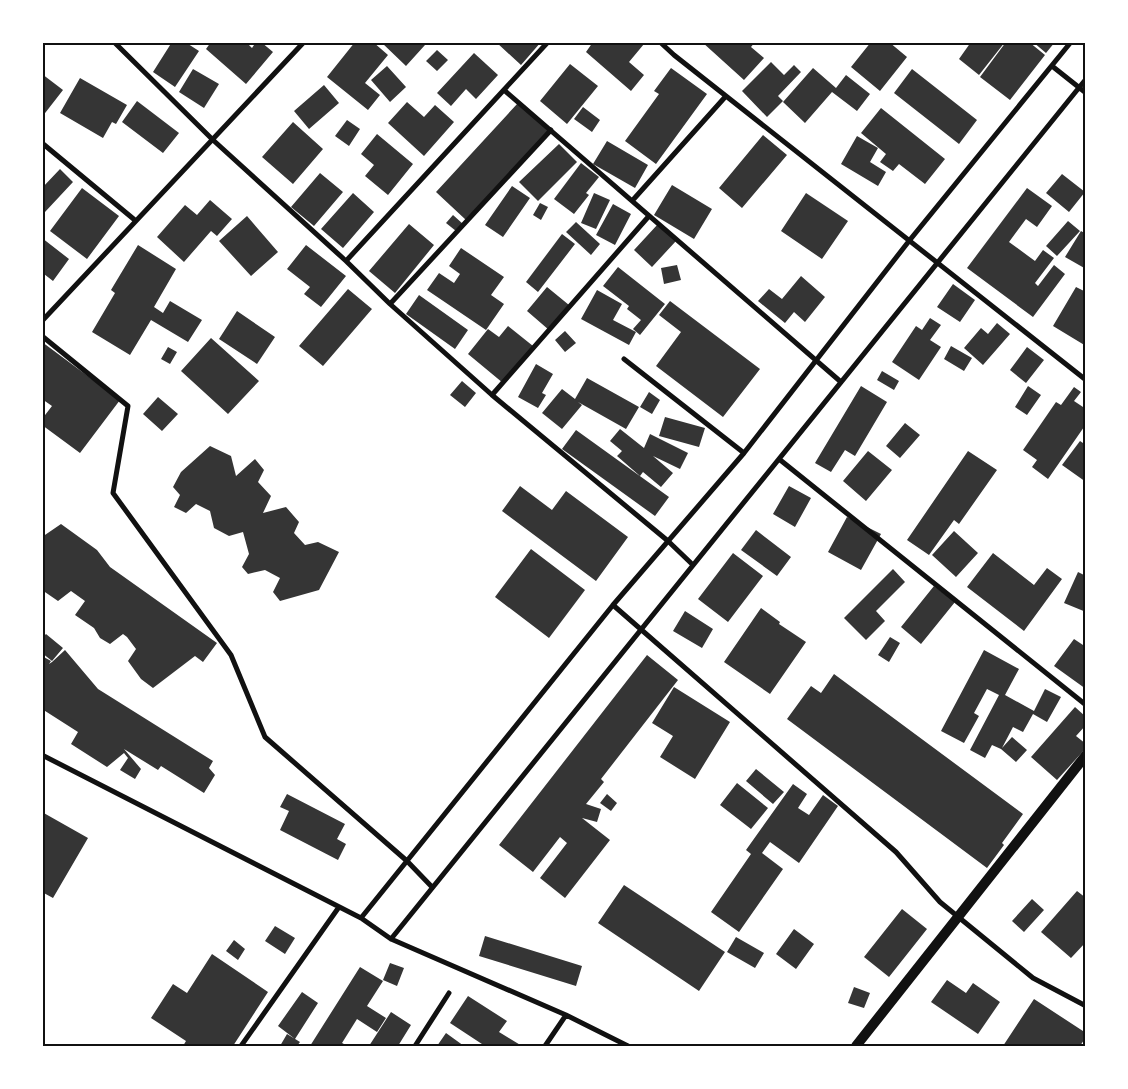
<svg xmlns="http://www.w3.org/2000/svg" width="1128" height="1089" viewBox="0 0 1128 1089" font-family="'Asap Condensed',sans-serif">
<style>
.building{fill:#353535}
.lines{fill:none;stroke-linecap:round;stroke-linejoin:round}
.minor{stroke:#111;stroke-width:5}
.secondary{stroke:#111;stroke-width:10}
.neatline{fill:none;stroke:#111;stroke-width:2}
</style>
<rect width="100%" height="100%" fill="#fff"/>
<!-- building -->
<path class="building" d="M172,42H185L199,51L175,87L153,72Z
M211,42H246L252,48L256,42H261L273,52L246,84L206,49Z
M355,42H373L388,55L365,83L380,95L368,110L327,77Z
M381,42H422L425,45L406,66Z
M496,42H541L521,65Z
M593,42H642L644,44L629,62L644,75L631,91L586,52Z
M702,42H755L751,47L764,58L744,80Z
M871,42H889L907,57L880,91L851,67Z
M971,42H1005L979,75L959,59Z
M1006,42L1012,45L1014,42H1029L1045,55L1010,100L980,77Z
M1033,42H1055L1046,53Z
M437,50L448,60L437,71L426,61Z
M474,53L498,75L476,99L466,89L451,106L437,93Z
M771,62L784,75L794,65L801,72L778,96L783,101L767,117L742,91Z
M570,64L598,86L567,124L540,101Z
M387,66L406,87L390,102L371,80Z
M671,68L707,94L656,164L625,141L659,94L654,91Z
M813,68L836,88L846,75L870,94L857,111L832,92L805,123L783,102Z
M193,69L219,84L204,108L179,92Z
M912,69L977,120L959,144L894,93Z
M42,74L63,90L42,117Z
M80,78L127,105L116,124L112,122L103,138L60,113Z
M324,85L339,103L309,129L294,111Z
M137,101L179,133L163,153L122,122Z
M407,102L424,117L435,105L454,122L424,156L388,123Z
M518,103L550,132L466,220L436,192Z
M583,107L600,120L592,132L574,119Z
M881,108L945,159L925,184L899,164L893,171L880,162L886,154L861,133Z
M347,120L360,129L349,146L335,136Z
M293,122L323,149L293,184L262,157Z
M377,134L413,164L388,195L365,176L374,165L361,154Z
M763,135L787,155L742,208L719,188Z
M857,136L878,148L870,162L886,172L878,186L841,164Z
M607,141L648,165L635,188L593,164Z
M559,144L577,162L538,201L519,182Z
M581,163L599,177L586,193L589,195L574,214L554,199Z
M60,169L73,182L45,212L42,210V188Z
M320,173L343,192L314,226L291,207Z
M1062,174L1085,192L1069,212L1046,193Z
M672,185L712,209L694,239L654,215Z
M512,186L530,198L503,237L485,225Z
M82,188L119,216L87,259L50,231Z
M1027,188L1052,206L1037,227L1026,219L1009,242L1035,261L1043,250L1054,258L1035,283L1038,286L1054,265L1065,274L1033,317L967,268Z
M353,193L374,212L343,248L321,229Z
M594,193L610,200L596,229L581,223Z
M806,193L848,221L822,259L781,231Z
M210,200L232,219L217,236L211,231L184,262L157,237L185,205L197,215Z
M540,203L548,207L541,220L533,215Z
M613,204L631,214L615,245L596,235Z
M453,215L463,224L456,231L446,223Z
M247,216L278,252L251,276L219,241Z
M1068,221L1080,231L1057,256L1046,246Z
M576,222L600,244L591,255L566,232Z
M409,224L434,245L395,293L369,271Z
M658,224L676,241L652,267L634,250Z
M1081,231L1086,234V269L1065,257Z
M562,234L575,244L538,292L526,282Z
M42,238L69,259L53,281L44,274L42,275Z
M138,245L176,269L154,307L163,313L170,301L202,320L188,342L151,320L130,355L92,332L115,293L111,290Z
M306,245L346,276L321,307L304,294L310,287L287,269Z
M461,248L504,277L491,295L504,304L486,330L427,290L439,273L454,283L460,274L449,266Z
M677,265L681,280L664,284L661,268Z
M618,267L665,304L640,335L633,329L641,320L627,309L629,306L603,286Z
M801,276L825,297L805,322L794,312L785,323L758,301L769,289L782,299Z
M953,284L975,300L960,322L937,307Z
M547,287L569,305L549,330L527,311Z
M1076,287L1086,292V346L1053,326Z
M348,289L372,309L323,366L299,346Z
M597,290L622,304L613,320L636,332L629,345L581,319Z
M419,295L468,330L455,349L406,314Z
M670,301L760,369L723,417L656,366L681,332L659,315Z
M237,311L275,337L257,364L219,339Z
M930,318L941,325L930,340L941,347L919,380L892,362L916,326L922,330Z
M997,323L1010,334L983,365L964,348L981,328L988,334Z
M508,326L533,346L503,383L468,354L488,329L499,337Z
M565,331L576,343L565,352L555,340Z
M211,338L259,381L228,414L181,371Z
M42,342L120,400L80,453L42,425V419L52,406L42,399Z
M951,346L972,358L964,371L944,359Z
M168,347L177,352L170,364L161,359Z
M1027,347L1044,360L1026,383L1010,370Z
M536,364L553,374L542,393L546,395L538,408L518,397Z
M882,371L899,381L894,390L877,380Z
M587,378L639,407L626,429L578,402L582,405L562,429L542,413L562,389L575,399Z
M462,381L476,393L465,407L450,395Z
M861,386L887,402L855,456L845,450L831,472L815,463Z
M1028,386L1041,395L1027,415L1015,407Z
M1074,387L1081,392L1074,401L1086,409V428L1084,427L1048,479L1032,467L1037,460L1023,450L1056,402L1061,405Z
M649,392L660,400L652,414L640,407Z
M158,397L178,414L162,431L143,414Z
M665,417L705,428L699,447L659,436Z
M905,423L920,435L900,458L886,446Z
M620,429L644,448L650,434L688,453L680,469L653,456L673,473L661,487L643,472L640,476L617,456L622,451L610,441Z
M576,430L669,497L655,516L562,449Z
M1080,441L1086,445V482L1062,465Z
M210,446L231,456L236,476L255,459L264,470L258,482L271,496L263,513L286,507L299,522L294,533L305,545L318,542L339,552L319,590L280,601L273,592L280,578L265,570L248,574L242,567L249,554L243,532L229,536L214,528L210,511L196,504L186,513L174,507L180,495L173,487L181,472Z
M868,451L892,470L866,501L843,481Z
M968,451L997,470L959,524L954,520L929,555L907,540Z
M520,486L552,510L566,491L628,537L596,581L502,511Z
M789,486L811,498L795,527L773,514Z
M847,517L881,534L861,570L828,552Z
M61,524L97,550L110,567L217,643L203,662L195,656L153,688L141,679L128,661L136,649L127,637L123,634L110,644L100,638L94,628L75,615L85,601L71,591L58,601L42,590V537Z
M756,530L791,557L777,576L741,550Z
M954,531L978,553L956,577L932,555Z
M531,549L585,590L549,638L495,597Z
M733,553L763,576L728,622L698,599Z
M993,553L1034,585L1047,568L1062,579L1024,631L967,587Z
M893,569L905,582L876,611L885,621L866,640L844,618Z
M1078,572L1086,576V612L1064,603Z
M934,586L955,602L921,644L901,627Z
M761,608L780,622L779,624L806,642L770,694L724,662Z
M685,611L713,629L702,648L673,631Z
M46,634L63,648L52,661L42,653V638Z
M890,637L900,643L889,662L878,655Z
M1074,639L1086,647V689L1054,666Z
M65,650L98,689L213,761L209,768L215,775L204,793L161,766L158,770L124,749L141,769L135,779L120,770L128,758L124,753L107,767L71,744L78,732L42,709V656L51,661L49,664L52,662L54,663L52,662Z
M984,650L1019,669L1005,695L1034,711L1045,689L1061,697L1047,722L1033,714L1023,732L1013,727L1002,748L1012,737L1027,750L1016,762L1001,749L992,745L985,758L970,750L999,695L987,689L974,713L979,716L964,743L941,731Z
M647,655L678,680L601,779L604,782L586,804L601,809L597,822L582,818L610,840L565,898L540,878L567,843L560,837L533,872L499,845Z
M834,674L1023,814L1002,843L1004,845L987,868L787,719L811,686L821,693Z
M674,687L730,722L695,779L660,757L673,736L652,723Z
M1075,707L1086,717V725L1076,736L1086,744V748L1057,780L1031,757Z
M756,769L784,792L773,804L746,781Z
M737,783L768,808L751,829L720,805Z
M793,784L807,794L798,808L809,815L823,795L838,806L799,863L770,842L762,853L783,869L739,932L711,912L751,854L746,850Z
M287,794L345,824L337,839L346,844L338,860L280,830L289,811L280,807Z
M607,794L617,803L611,811L600,803Z
M42,812L88,838L53,898L42,892Z
M624,885L725,952L699,991L598,923Z
M1077,891L1086,898V942L1071,958L1041,932Z
M1032,899L1044,910L1024,932L1012,921Z
M902,909L927,929L889,977L864,957Z
M275,926L295,938L285,954L265,941Z
M794,929L814,944L796,969L776,954Z
M485,936L582,966L576,986L479,956Z
M736,937L764,953L755,968L727,952Z
M234,940L245,949L238,960L226,951Z
M212,954L268,992L233,1046H183L186,1041L151,1018L173,984L187,993Z
M390,963L404,968L397,986L383,980Z
M360,967L383,981L367,1006L386,1018L377,1032L357,1019L342,1043L348,1046H310Z
M947,980L966,993L973,983L1000,1002L978,1034L931,1002Z
M854,987L870,993L864,1008L848,1003Z
M302,992L318,1003L295,1039L278,1026Z
M468,996L507,1021L499,1032L522,1046H485L450,1023Z
M1034,999L1086,1033V1037L1080,1046H1003Z
M391,1012L411,1025L398,1046H369Z
M446,1033L464,1046H437Z
M287,1034L300,1042L297,1046H280Z"/>
<g class="lines">
<!-- minor -->
<path class="minor" d="M114,42L213,140L346,261L390,304L492,395L668,541L693,565
M660,42L674,55L1086,380
M1052,66L1086,93
M504,90L841,382
M42,143L136,221
M632,201L726,96
M346,261L548,42
M390,304L551,130
M42,321L304,42
M42,336L128,406L113,493L231,655L265,737L407,861L432,887
M624,359L744,453
M492,395L649,216
M779,459L1086,705
M613,605L896,852L940,902L1033,978L1086,1006
M42,755L361,918L391,939L566,1015L628,1046
M361,918L613,605L744,453L909,241L1071,42
M391,939L1086,79
M241,1046L339,907
M415,1046L449,993
M545,1046L566,1015"/>
<!-- secondary -->
<path class="secondary" d="M856,1046L1086,755"/>
</g>
<!-- border -->
<rect width="1128" height="1089" fill="none" stroke="#ffffff" stroke-width="88"/>
<rect x="44" y="44" width="1040" height="1001" class="neatline"/>
</svg>
